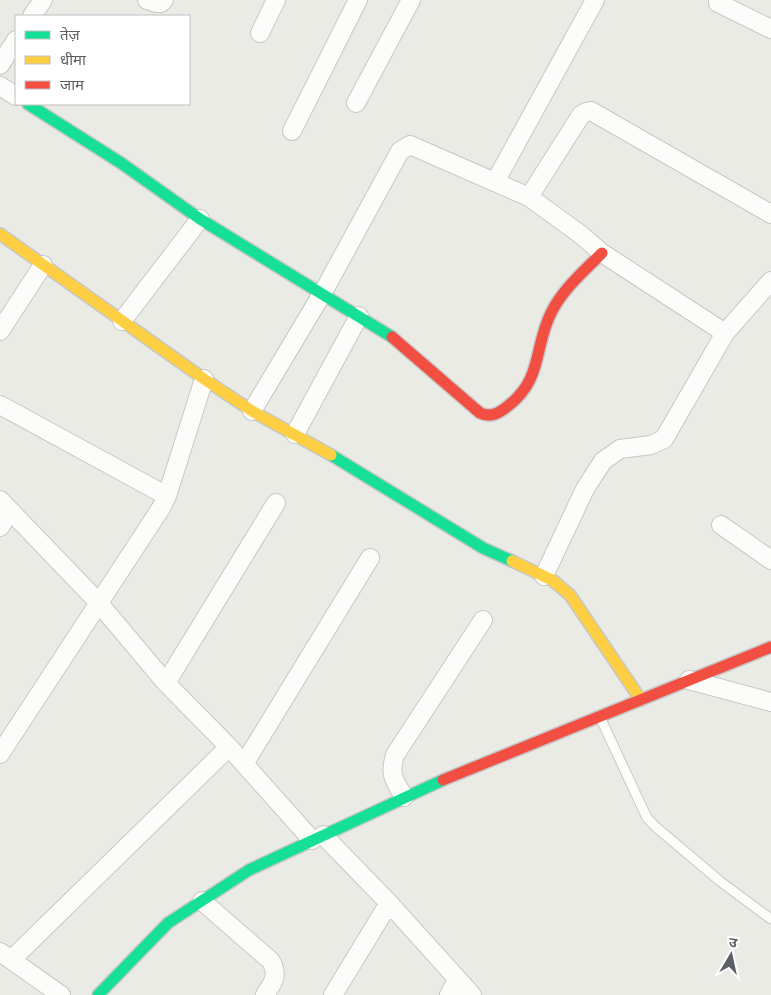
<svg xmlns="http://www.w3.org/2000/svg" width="771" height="995" viewBox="0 0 771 995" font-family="'PT Sans Narrow','Noto Sans Devanagari',sans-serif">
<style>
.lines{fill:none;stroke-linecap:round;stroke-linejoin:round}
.lane-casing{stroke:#c7c7c7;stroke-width:11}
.street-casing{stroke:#c7c7c7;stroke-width:20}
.fast-casing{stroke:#c6c7c7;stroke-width:14}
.slow-casing{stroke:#c6c7c7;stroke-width:14}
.jam-casing{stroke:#c6c7c7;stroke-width:14}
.lane{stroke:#fcfcfb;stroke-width:9}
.street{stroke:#fcfcfb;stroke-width:18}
.fast{stroke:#16e098;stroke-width:11}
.slow{stroke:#ffcf43;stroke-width:11}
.jam{stroke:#f24e42;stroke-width:11}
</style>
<rect width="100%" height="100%" fill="#ebebe6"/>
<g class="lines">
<!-- lane casing -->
<g class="lane-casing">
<path id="lane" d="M600,717L647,818L657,828L721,882L771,919"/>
</g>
<!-- street casing -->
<g class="street-casing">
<path id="street" d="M147,0L156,3H161L164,0
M718,0V3L771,29
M32,16L43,0
M260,33L276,0
M0,65L16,40
M0,86L16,96
M356,103L411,0
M292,131L358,0
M495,182L595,0
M529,197L581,115L586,112L591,111L771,214
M122,321L200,219
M0,331L43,265
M0,405L167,496
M252,411L322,294L400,151L410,145L529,197L580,234L602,253L725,333
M295,434L359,316
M0,500L98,602L166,683L229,747L312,840
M721,525L771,560
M0,527L10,511
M544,576L585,489L603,461L620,449L651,445L664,439L725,333L771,281
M689,680L771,702
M166,683L276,503
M0,754L161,508L167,496L204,379
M244,764L370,558
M404,797C394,780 389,775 395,755L483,620
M323,835L389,903L472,995
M202,901L271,961C279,976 273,982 265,995
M0,952L61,995
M11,960L229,747
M333,995L389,903
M449,995L457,980"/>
</g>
<!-- fast casing -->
<g class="fast-casing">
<path id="fast" d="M28,104L121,163L200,219L392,337
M331,455L483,548L512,561
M98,995L168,923L249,870L443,780"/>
</g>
<!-- slow casing -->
<g class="slow-casing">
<path id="slow" d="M0,234L204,379L252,411L331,455
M512,561L552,580L570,595L641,700"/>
</g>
<!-- jam casing -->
<g class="jam-casing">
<path id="jam" d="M392,337L480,413C491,418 499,413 508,406C544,378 533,347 552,311C564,288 584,271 602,253
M443,780L771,647"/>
</g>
<!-- lane -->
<use href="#lane" class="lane"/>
<!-- street -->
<use href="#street" class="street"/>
<!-- fast -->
<use href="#fast" class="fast"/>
<!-- slow -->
<use href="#slow" class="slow"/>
<!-- jam -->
<use href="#jam" class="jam"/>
</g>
<!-- legend -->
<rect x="15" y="15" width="175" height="90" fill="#ffffff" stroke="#bebfc1"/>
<rect x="25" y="31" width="25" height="8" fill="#16e098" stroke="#bebfc1"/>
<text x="60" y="40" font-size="15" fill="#5c5f63">तेज़</text>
<rect x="25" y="56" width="25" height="8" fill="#ffcf43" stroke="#bebfc1"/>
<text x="60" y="65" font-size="15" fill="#5c5f63">धीमा</text>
<rect x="25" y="81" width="25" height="8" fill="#f24e42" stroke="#bebfc1"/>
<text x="60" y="90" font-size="15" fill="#5c5f63">जाम</text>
<!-- north arrow -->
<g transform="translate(731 955) rotate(9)" stroke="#ffffff" stroke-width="4" paint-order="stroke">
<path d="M0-4L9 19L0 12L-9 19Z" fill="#5c5f63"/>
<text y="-8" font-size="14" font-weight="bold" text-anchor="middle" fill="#5c5f63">उ</text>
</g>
</svg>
